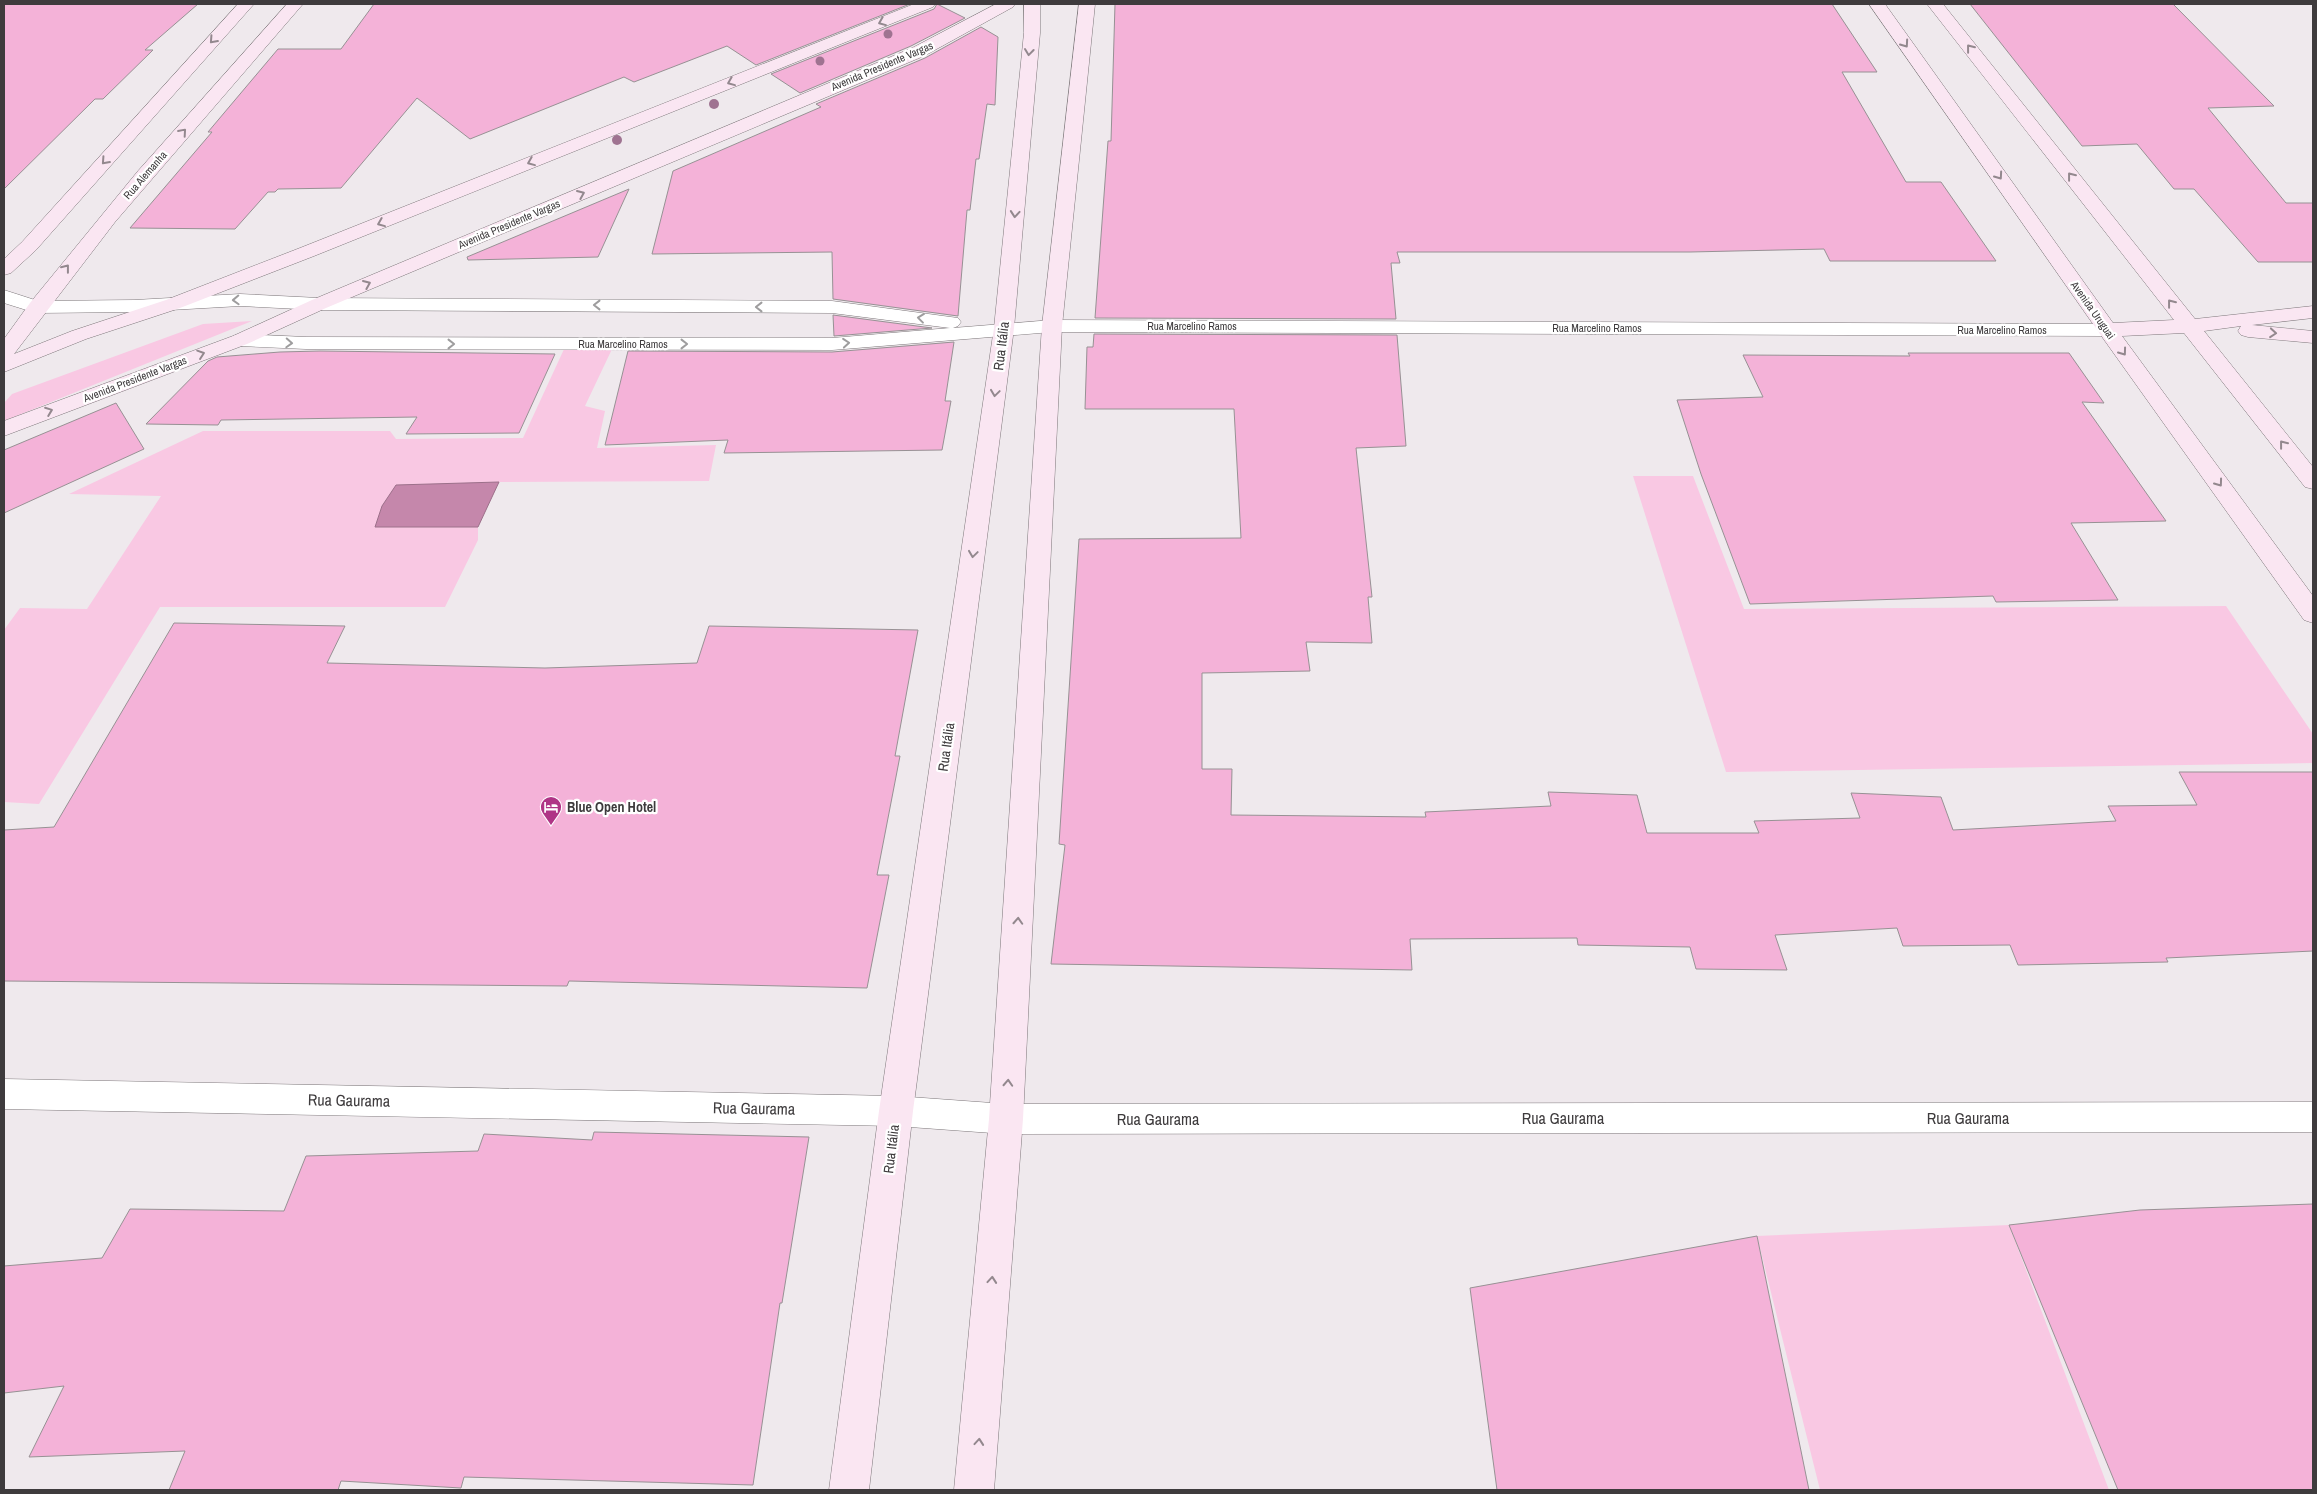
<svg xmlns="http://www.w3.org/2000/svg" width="2317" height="1494" viewBox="0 0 2317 1494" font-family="'Archivo Narrow',sans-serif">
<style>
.green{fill:#f9c8e3}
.water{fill:#c587ab;stroke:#9c708a}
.building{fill:#f4b2d8;stroke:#979194}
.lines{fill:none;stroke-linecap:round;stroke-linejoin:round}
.street-casing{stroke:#7d777a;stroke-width:1}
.secondary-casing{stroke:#7d777a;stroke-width:1}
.street{fill:#fff;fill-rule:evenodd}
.secondary{fill:#fae6f2;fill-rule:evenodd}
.tree{fill:#9f7391}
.oneway{stroke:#93888e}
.oneway2{stroke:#9e9d9e}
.labels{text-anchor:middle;stroke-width:4.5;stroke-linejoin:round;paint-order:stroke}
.far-street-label{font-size:11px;fill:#3e3b3d;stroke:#fff}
.street-label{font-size:14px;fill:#3e3b3d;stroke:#fff}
.poi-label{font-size:14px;font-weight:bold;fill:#3e3b3d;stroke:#fff;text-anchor:start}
.near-street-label{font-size:16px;fill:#3e3b3d;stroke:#fff}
</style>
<rect width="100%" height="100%" fill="#efe9ed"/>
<!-- green -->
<path class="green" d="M252,321L4,421V403L12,394L203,324Z
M565,347H613L585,406L605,411L597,448L716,445L709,481L499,482L478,527V540L445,607H160L39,804L4,802V630L20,608L87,609L161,496L69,494L203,431H390L396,439L523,438Z
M1633,476H1693L1744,609L2226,606L2313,734V763L1726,772Z
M2009,1225L2109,1490H1820L1757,1236Z"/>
<!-- water -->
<path class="water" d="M499,482L478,527H375L382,506L396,485Z"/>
<!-- building -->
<path class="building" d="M4,4H198L145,50H153L103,99H95L4,189Z
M374,4H910L756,65L727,46L634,82L624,77L470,139L417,98L341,188L278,189L275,192H268L235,229L130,228L212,132H208L278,49H341Z
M937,4L965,18L911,46L800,93L771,74L934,9Z
M1115,4H1832L1877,72H1842L1906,182H1941L1996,261H1830L1824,249L1690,252H1397L1400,263H1391L1396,319L1095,318L1108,141H1111Z
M1970,4H2173L2274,106L2208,108L2286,203H2313V262H2258L2194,189H2174L2137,144L2082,146Z
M981,27L998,37L995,105L987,104L979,159H976L970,210H967L958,316L833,299L832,252L652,254L673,171L821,107L816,104L925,58Z
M629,189L598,257L468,260L467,257Z
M833,315L932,328L834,336Z
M1094,334L1397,335L1406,446L1356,448L1372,597H1368L1372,643L1306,642L1310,671L1202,673V769H1232L1231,815L1426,817L1425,812L1551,806L1548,792L1637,795L1647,833H1759L1754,821L1860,818L1851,793L1941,797L1953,830L2116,821L2108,806L2197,805L2179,772H2313V951L2166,958L2168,962L2018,965L2010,945L1903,946L1897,928L1775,935L1787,970L1696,969L1690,947L1578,945L1577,938L1410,939L1412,970L1051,964L1065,845L1059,844L1079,539L1241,538L1234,409H1085L1087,347H1093Z
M954,342L945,401H951L942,450L724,453L728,440L605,445L628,351L832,352Z
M280,352L320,351L555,354L519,433L406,434L417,417L221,420L218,425L146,424L208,361L217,357Z
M1908,353H2069L2104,403L2082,402L2166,521L2071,523L2118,600L1996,602L1993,596L1750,604L1701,474L1677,400L1763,397L1743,355L1910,356Z
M116,403L144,449L4,513V450Z
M174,623L345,626L327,663L545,668L697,663L709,626L918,630L895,756H900L877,875H889L867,988L569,981L567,986L4,981V830L54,827Z
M594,1132L809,1137L782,1303H780L753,1485L464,1477L461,1488L341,1481L338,1490H169L185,1451L29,1457L64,1386L4,1393V1266L102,1258L130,1209L284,1211L306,1156L478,1151L484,1134L592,1140Z
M2313,1204V1490H2118L2009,1225L2140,1210Z
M1757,1236L1809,1490H1497L1470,1288Z"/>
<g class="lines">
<!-- street casing -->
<g class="street-casing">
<path id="street" d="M4,290L38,301L135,300L240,294L319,298L832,301L958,318L961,322L958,326L953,328L1052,320L2107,324L2114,326L2117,330L2114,334L2107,336L1052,332L832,350L306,349L240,346L233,344L229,340L233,336L240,334L306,337L832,338L950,328L832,313L319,310L240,306L135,312L36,313L4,303Z
M4,1079L896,1096L1006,1104L2313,1102V1132L1006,1134L896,1126L4,1109Z"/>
</g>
<!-- secondary casing -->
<g class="secondary-casing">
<path id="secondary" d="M238,4H254L36,250L11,273L4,275V259L22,242Z
M287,4H303L115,222L14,354L72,331L166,300L300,248L914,4H935L933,7L314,256L180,308L86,339L4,372V339L30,303L138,171Z
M996,4H1015L1013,7L924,56L326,308L247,344L4,436V421L233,336L312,300L912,48Z
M1024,4H1040V33L1014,328L913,1111L869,1490H829L879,1111L994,328L1024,33Z
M1079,4H1095L1062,326L1023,1119L994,1490H954L989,1119L1042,326Z
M1869,4H1885L2113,323L2174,320L1927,4H1943L2195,319L2313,306V318L2252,325L2313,331V343L2248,337L2241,335L2238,331L2241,326L2204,331L2313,467V489L2305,487L2184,333L2122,336L2313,596V623L2304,620L2100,334Z"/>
</g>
<!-- street -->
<use href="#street" class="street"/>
<!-- secondary -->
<use href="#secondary" class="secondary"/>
</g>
<!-- trees -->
<g class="tree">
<circle cx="888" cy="34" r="4.5"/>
<circle cx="820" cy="61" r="4.5"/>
<circle cx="714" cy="104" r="5"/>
<circle cx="617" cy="140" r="5"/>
</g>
<!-- one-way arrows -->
<defs><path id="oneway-chevron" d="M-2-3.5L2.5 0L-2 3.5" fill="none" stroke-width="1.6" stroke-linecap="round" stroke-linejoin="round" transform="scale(1.25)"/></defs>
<g class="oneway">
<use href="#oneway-chevron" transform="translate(882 22) rotate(158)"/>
<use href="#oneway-chevron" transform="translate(213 40) rotate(132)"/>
<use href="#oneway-chevron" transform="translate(1905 44) rotate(55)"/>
<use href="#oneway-chevron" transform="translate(1970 48) rotate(-128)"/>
<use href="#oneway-chevron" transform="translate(1029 52) rotate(97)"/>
<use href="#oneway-chevron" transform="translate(731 82) rotate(158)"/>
<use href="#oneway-chevron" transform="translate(183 132) rotate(-49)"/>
<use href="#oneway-chevron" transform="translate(105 161) rotate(132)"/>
<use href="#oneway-chevron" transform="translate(531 162) rotate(158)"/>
<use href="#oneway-chevron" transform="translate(1999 176) rotate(55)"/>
<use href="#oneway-chevron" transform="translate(2071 176) rotate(-128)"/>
<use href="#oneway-chevron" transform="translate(581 194) rotate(-23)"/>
<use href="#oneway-chevron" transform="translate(1015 214) rotate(95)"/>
<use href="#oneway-chevron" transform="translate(381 223) rotate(158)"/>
<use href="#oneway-chevron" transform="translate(66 268) rotate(-52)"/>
<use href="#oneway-chevron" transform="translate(367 284) rotate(-23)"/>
<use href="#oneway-chevron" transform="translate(2171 303) rotate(-128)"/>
<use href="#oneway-chevron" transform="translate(2273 333) rotate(5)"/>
<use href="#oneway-chevron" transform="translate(2123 352) rotate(54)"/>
<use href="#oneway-chevron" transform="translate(201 354) rotate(-19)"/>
<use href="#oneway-chevron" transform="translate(995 393) rotate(98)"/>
<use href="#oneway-chevron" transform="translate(49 411) rotate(-21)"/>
<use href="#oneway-chevron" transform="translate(2283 444) rotate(-128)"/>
<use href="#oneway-chevron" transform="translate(2219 483) rotate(54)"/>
<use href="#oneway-chevron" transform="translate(973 554) rotate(98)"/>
<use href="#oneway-chevron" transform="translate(1018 921) rotate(-87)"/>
<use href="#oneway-chevron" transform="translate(1008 1083) rotate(-87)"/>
<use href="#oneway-chevron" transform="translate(992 1280) rotate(-85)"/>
<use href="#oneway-chevron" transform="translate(979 1442) rotate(-85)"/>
</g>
<g class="oneway2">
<use href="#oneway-chevron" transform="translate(236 300) rotate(178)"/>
<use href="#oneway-chevron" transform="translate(597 305) rotate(-180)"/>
<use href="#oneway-chevron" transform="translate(759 307) rotate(-180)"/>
<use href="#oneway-chevron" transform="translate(921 318) rotate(-173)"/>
<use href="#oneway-chevron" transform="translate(289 343) rotate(3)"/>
<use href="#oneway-chevron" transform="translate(846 343) rotate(-5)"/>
<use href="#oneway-chevron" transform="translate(451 344)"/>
<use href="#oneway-chevron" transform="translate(684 344)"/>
</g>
<!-- icons -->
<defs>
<g id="hotel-pin" transform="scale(1.125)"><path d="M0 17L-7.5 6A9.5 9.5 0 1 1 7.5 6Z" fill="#af3486" stroke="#fff"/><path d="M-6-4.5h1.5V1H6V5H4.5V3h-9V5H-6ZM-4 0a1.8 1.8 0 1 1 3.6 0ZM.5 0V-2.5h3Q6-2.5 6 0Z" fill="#fff"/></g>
</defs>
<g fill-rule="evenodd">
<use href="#hotel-pin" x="551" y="807"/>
</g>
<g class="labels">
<!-- far-street labels -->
<g class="far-street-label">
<text transform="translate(882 66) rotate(-23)" y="4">Avenida Presidente Vargas</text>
<text transform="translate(145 175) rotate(-49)" y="4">Rua Alemanha</text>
<text transform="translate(509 224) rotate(-23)" y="4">Avenida Presidente Vargas</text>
<text transform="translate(2093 310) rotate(55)" y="4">Avenida Uruguai</text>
<text x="1192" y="330">Rua Marcelino Ramos</text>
<text x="1597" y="332">Rua Marcelino Ramos</text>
<text x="2002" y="334">Rua Marcelino Ramos</text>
<text x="623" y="348">Rua Marcelino Ramos</text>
<text transform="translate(135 379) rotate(-21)" y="4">Avenida Presidente Vargas</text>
</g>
<!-- street labels -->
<g class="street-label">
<text transform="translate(1001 346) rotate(-83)" y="5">Rua Itália</text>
<text transform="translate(946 747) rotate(-82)" y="5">Rua Itália</text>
<text transform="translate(891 1149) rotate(-83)" y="5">Rua Itália</text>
</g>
<!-- poi labels -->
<g class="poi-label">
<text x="567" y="812">Blue Open Hotel</text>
</g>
<!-- near-street labels -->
<g class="near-street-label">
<text transform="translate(349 1100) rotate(1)" y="6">Rua Gaurama</text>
<text transform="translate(754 1108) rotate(1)" y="6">Rua Gaurama</text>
<text x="1563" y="1124">Rua Gaurama</text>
<text x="1968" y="1124">Rua Gaurama</text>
<text x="1158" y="1125">Rua Gaurama</text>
</g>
</g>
<!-- border -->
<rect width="2317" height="1494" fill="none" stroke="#3e3b3d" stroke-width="10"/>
</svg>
